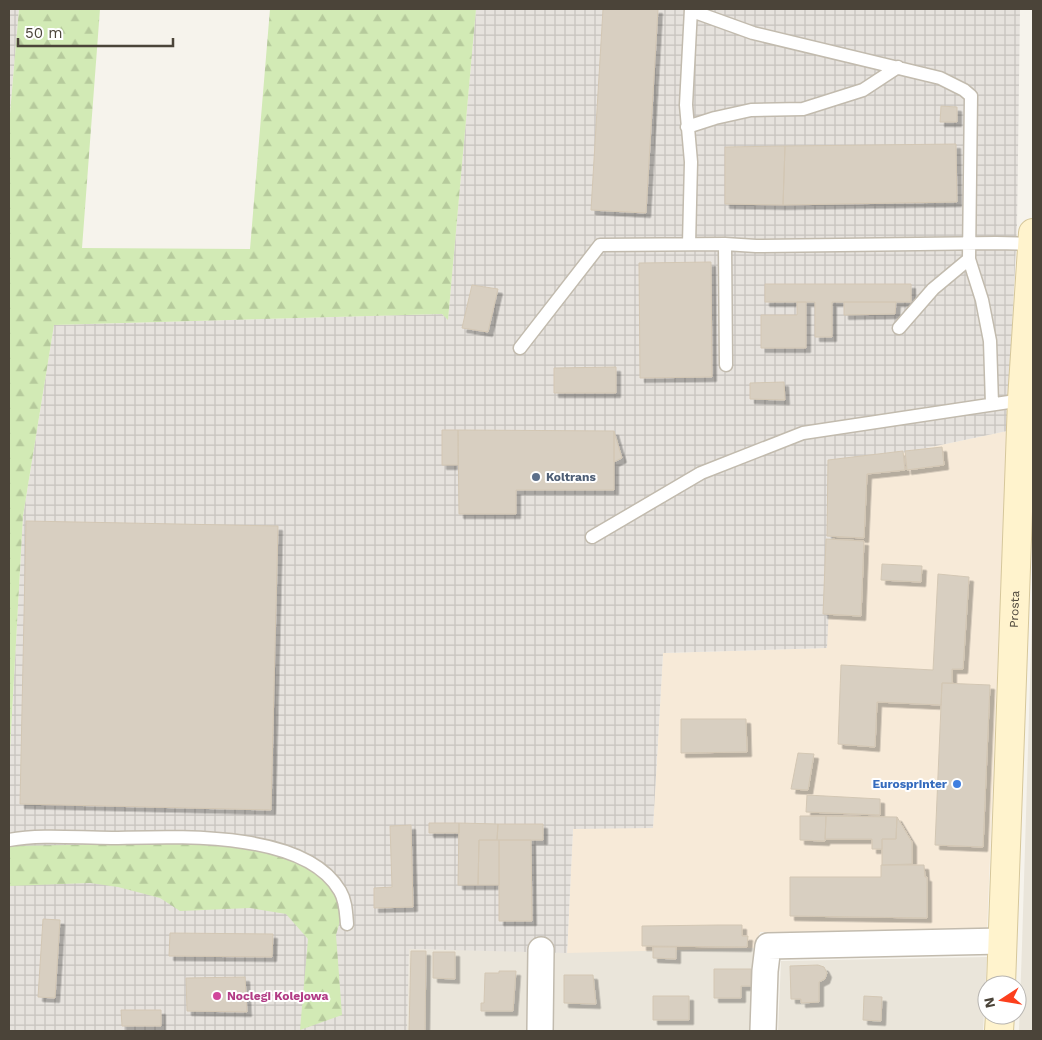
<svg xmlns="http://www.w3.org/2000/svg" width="1042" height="1040" viewBox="0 0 1042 1040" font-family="'Work Sans',sans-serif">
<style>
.residential{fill:#eae5da}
.commercial{fill:#f7ead8}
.industrial{fill:url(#industrial-grid)}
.forest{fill:url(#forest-firs)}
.building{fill:#d8cfc1;stroke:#d3c7b4;filter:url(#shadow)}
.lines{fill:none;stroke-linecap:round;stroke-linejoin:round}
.lane-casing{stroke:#c2bbae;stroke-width:15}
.street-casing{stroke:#c2bbae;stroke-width:28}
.secondary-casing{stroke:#d6c79b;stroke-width:30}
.lane{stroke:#fff;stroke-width:12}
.street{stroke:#fff;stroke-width:25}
.secondary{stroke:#fff3cd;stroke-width:28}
.service-dot{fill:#5c6f8a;stroke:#fff;stroke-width:2}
.shop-dot{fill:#3f7fe0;stroke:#fff;stroke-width:2}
.hotel-dot{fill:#d1479c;stroke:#fff;stroke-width:2}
.labels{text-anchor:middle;stroke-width:4;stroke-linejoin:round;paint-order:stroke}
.service-label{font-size:12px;font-weight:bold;fill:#4e5e75;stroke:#fff;text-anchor:start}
.street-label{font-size:12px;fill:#4b4439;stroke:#fff}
.shop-label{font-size:12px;font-weight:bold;fill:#366cbe;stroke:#fff;text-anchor:end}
.hotel-label{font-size:12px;font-weight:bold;fill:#b23c85;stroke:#fff;text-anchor:start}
</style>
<defs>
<pattern id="industrial-grid" width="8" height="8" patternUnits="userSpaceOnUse" patternTransform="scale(1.25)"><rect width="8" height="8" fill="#e6e2dd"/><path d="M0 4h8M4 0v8" fill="none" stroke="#c7c3be"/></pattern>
<pattern id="forest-firs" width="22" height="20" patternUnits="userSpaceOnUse" patternTransform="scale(1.25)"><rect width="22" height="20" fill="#d2eab5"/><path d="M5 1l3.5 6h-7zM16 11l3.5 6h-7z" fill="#b6ca9c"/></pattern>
<filter id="shadow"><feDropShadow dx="4.5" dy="4.5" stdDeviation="0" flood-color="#0004"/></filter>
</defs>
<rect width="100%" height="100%" fill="#f6f3ec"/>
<!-- residential -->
<path class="residential" d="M1033,584V1031H1019L1022,946Z
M755,948L754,1031H551L552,952Z
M409,949L529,951L528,1031H407Z
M987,957L983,1031H778L781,961Z"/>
<!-- commercial -->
<path class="commercial" d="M1007,431L987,931L760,932L755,948L567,953L573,828H653L663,653L826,648L836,467Z"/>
<!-- industrial -->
<path class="industrial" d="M9,9H19L9,125Z
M476,9H1020L1017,226L1007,431L836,467L827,648L663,653L653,828L573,829L567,953L409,949L407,1031H9V877L18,865L9,839V768L23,516L54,325L442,314L448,319Z"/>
<!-- forest -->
<path class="forest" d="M19,9H100L82,248L250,249L270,9H476L448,320L442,314L54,325L23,516L9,768V125Z
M182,843L254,849L296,856L330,884L336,895L342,914L336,935L342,1015L300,1030L308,939L286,914L250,908L180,911L160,898L118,887L90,883L9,886V847L11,846Z"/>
<!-- building -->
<path class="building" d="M603,9H658L646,213L591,210Z
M941,106L957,107V122H940Z
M956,144L957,202L783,205L785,146Z
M785,146L783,205L725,204V147Z
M711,262L712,377L640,378L639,263Z
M765,284H911V302H832V337H815V302H765Z
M472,285L498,289L488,332L462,328Z
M797,302H806V348H761V315H797Z
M844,302H896L895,314L844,315Z
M616,367V393H554V368Z
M784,382L785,400L750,399V383Z
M442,430H458V465H442Z
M458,430L614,431V490H516V514H459Z
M614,431L622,458L614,462Z
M942,447L944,465L907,470L905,451Z
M903,451L905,470L867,474L864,538L827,536L828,460Z
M26,521L278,526L271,810L20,804Z
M826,539L864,541L861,616L823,614Z
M882,564L922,566L921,582L881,580Z
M938,574L969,577L963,669H952V683H942L941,705L877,702L875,747L838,744L841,665L933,670Z
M942,683L990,685L983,847L935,845Z
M681,719H746L747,752L681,753Z
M798,753L814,754L808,790L791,789Z
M807,795L880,799V815L806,812Z
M800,816H826L825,841L800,840Z
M826,816L897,817L896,839H882V849H872V839H825Z
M897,817L912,842V864L882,865V839H896Z
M429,823H459V833H429Z
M459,823L498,824L497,840H479L478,885H458Z
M498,824H543V840H497Z
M411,825L413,907L374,908V888L392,887L390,826Z
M479,840H499V885H478Z
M499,840H531L532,921H499Z
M881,865H924L925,877H927V918L790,916V877H881Z
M43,919L60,920L55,998L38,997Z
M718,925H742V936H748L747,947L642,946V926Z
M170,933L273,934L272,957L169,956Z
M653,947H676V959L653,958Z
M411,951H426L425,1031H409Z
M433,952H455V979L433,978Z
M818,965L824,967L827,973L825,979L819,982V1002L801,1003V999H791L790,966Z
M714,969H751V986H741V998H714Z
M499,971H516L513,1011H481V1003H484L485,973H499Z
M564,975H593L596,1004L564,1003Z
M245,977L247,1012L187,1011L186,978Z
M653,996H689V1020H653Z
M864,996L882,997L881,1021L863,1020Z
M121,1010H161V1026H122Z"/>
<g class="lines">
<!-- lane casing -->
<g class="lane-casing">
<path id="lane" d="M692,11L753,33L940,78L964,90L971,96L969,259L982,300L990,341L992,404
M687,127L715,118L751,110L803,109L863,90L898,67
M689,244L691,162L686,105L691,9
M725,244L726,365
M899,328L933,289L969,259
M520,348L600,245L725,244L756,246L996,243L1032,244
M592,537L701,473L803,433L1022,400
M9,840C41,834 78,838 112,838C173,837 304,829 340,891C346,901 346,913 347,924"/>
</g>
<!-- street casing -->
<g class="street-casing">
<path id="street" d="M540,1031L541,950
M763,1031L765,971L768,946L1002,941"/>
</g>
<!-- secondary casing -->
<g class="secondary-casing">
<g id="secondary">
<path id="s1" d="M1001,985L1022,400L1033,233"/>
<path d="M999,1031L1000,1015"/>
</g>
</g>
<!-- lane -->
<use href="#lane" class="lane"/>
<!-- street -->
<use href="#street" class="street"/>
<!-- secondary -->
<use href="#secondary" class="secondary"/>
</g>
<!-- markers -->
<circle class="service-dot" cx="536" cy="477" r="5"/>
<circle class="shop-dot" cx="957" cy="784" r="5"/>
<circle class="hotel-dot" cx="217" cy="996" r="5"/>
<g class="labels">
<!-- service labels -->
<g class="service-label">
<text x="546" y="481">Koltrans</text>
</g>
<!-- street labels -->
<g class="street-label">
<text dy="4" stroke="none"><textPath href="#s1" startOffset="376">Prosta</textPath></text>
</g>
<!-- shop labels -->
<g class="shop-label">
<text x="947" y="788">Eurosprinter</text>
</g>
<!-- hotel labels -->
<g class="hotel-label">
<text x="227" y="1000">Noclegi Kolejowa</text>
</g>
</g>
<!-- border -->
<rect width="1042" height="1040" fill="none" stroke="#4b4439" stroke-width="20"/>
<!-- north arrow -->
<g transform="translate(1002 1000) rotate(258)"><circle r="24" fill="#ffffff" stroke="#b7b4b0"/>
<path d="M0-4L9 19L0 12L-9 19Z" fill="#fc3f1d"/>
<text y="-8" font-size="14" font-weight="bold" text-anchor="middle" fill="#4b4439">N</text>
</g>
<!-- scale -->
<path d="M18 38v8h155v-8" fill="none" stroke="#4b4439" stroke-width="2.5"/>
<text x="25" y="38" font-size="15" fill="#4b4439" stroke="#ffffff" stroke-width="4" paint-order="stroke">50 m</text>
</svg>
